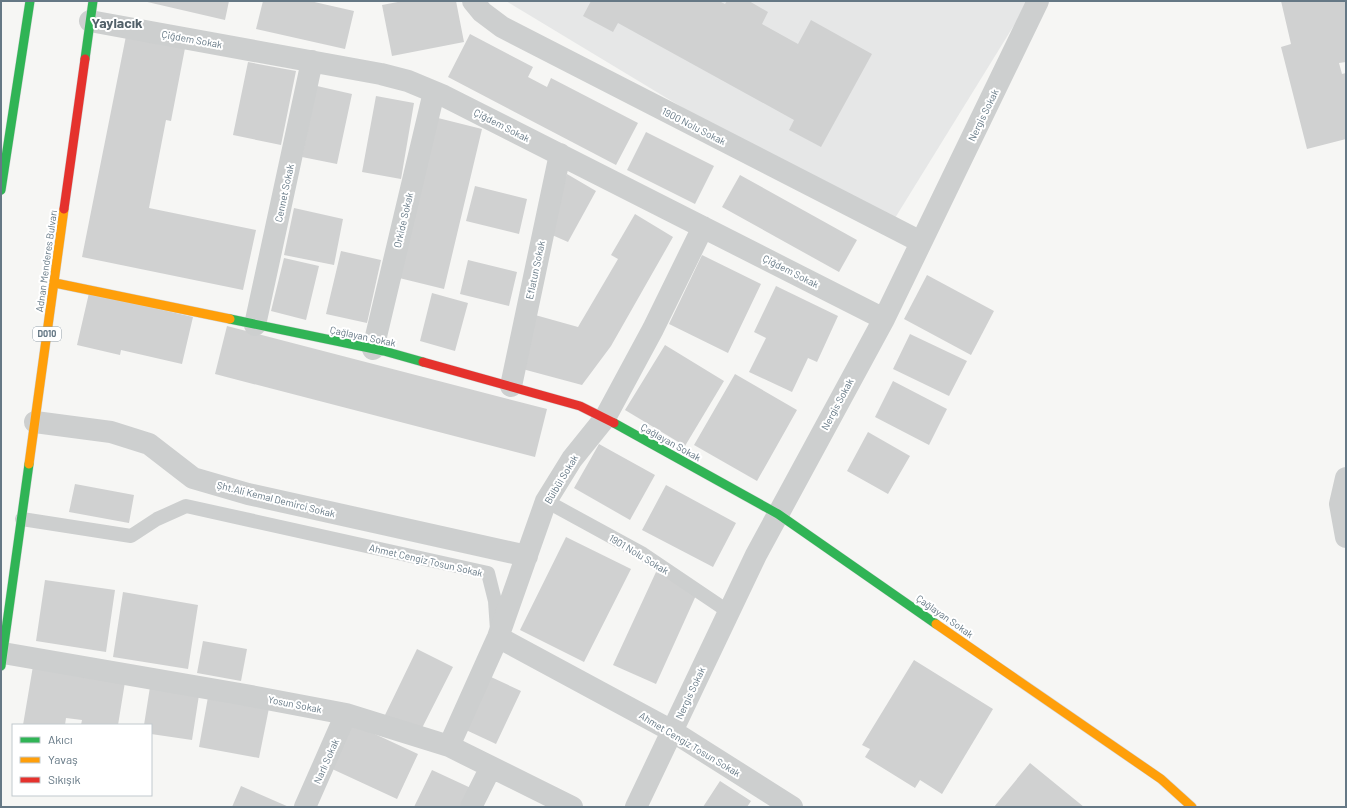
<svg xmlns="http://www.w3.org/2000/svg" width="1347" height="808" viewBox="0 0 1347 808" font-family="Barlow,sans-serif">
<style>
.built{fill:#e6e7e7}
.building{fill:#d0d1d1}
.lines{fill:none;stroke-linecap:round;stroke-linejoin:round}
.fast-casing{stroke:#d3d4d5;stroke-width:10}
.slow-casing{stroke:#d3d4d5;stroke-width:10}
.jam-casing{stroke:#d3d4d5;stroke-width:10}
.lane{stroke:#cdcfcf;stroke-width:14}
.street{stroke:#cdcfcf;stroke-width:22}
.fast{stroke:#30b455;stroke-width:9}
.slow{stroke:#ff9f0a;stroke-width:9}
.jam{stroke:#e5322d;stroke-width:9}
.labels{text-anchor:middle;stroke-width:4;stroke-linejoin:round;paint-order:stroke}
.shield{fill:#fff;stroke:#93a0aa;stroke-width:1}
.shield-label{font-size:9px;font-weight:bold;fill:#657885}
.street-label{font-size:10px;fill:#657885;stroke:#fff}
.district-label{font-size:14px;font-weight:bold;fill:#53616a;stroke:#fff}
</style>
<rect width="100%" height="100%" fill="#f6f6f4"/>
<!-- built -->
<path class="built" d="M506,1H1029L887,231Z"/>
<!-- building -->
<path class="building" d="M143,1H229L225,20Z
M263,1H310L354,11L345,49L256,29Z
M403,1H456L464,42L392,56L382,5Z
M591,1H719L725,4L727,1H749L768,12L762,24L798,44L811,20L872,54L821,147L789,130L794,120L618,23L613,32L583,16Z
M1281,1H1346V62L1339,63L1342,74L1346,73V139L1307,149L1281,47L1291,44Z
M127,31L186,43L171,121L166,120L149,208L256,230L243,290L82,257Z
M470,34L533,67L528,77L547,87L551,78L638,123L616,165L448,77Z
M248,62L296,71L281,145L233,135Z
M317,86L352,94L337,164L302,157Z
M376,96L414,103L401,179L362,172Z
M430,116L482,129L444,289L391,276Z
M646,132L714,166L695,204L627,170Z
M567,174L596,191L568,242L543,231Z
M740,175L857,240L839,272L722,207Z
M475,186L527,199L519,234L466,221Z
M294,208L343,219L334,265L284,255Z
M635,214L673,237L611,346L582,385L515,367L528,313L578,327L618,259L611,255Z
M341,251L381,260L367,323L326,314Z
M702,255L761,284L728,353L669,324Z
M284,258L319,266L306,320L271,311Z
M468,260L517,272L509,306L460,294Z
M927,275L994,311L971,355L904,319Z
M776,286L838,316L817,362L808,358L792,392L749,372L766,338L754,332Z
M89,293L193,317L182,364L121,350L120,355L77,345Z
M432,293L468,303L455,351L420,341Z
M227,326L547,409L535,457L215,374Z
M910,334L967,361L949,396L893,369Z
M665,345L724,381L685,446L625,410Z
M735,374L797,410L757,481L694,445Z
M893,381L947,409L929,445L875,417Z
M868,432L910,456L888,494L847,471Z
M599,444L655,475L630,520L574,488Z
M75,484L134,495L129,523L69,512Z
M666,485L736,523L713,567L642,530Z
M566,537L631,569L584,662L520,630Z
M656,572L698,591L656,684L613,665Z
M45,580L115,590L106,652L36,641Z
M123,592L198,605L188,669L113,657Z
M203,641L247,649L241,681L197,673Z
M417,649L453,667L420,732L385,715Z
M914,660L993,709L942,794L920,780L915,788L865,757L870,749L862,745Z
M33,666L125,682L118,725H81L82,720L66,718L65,725H23Z
M491,677L521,691L496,744L466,730Z
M150,687L199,695L192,740L151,734V725H144Z
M208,697L269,708L259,758L199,747Z
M351,723L418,754L397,799L330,768Z
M1030,763L1084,807H994Z
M432,770L473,789L465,807H414Z
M720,781L751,801L747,807H703Z
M241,786L289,807H232Z"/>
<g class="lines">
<!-- fast casing -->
<g class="fast-casing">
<path id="fast" d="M85,59L93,1
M1,190L30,1
M230,319L384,351L423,362
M614,423L778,514L936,624
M1,666L29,464"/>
</g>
<!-- slow casing -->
<g class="slow-casing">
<path id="slow" d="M55,283L230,319
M29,464L64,209
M936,624L1161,779L1192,807"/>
</g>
<!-- jam casing -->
<g class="jam-casing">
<path id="jam" d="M64,209L85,59
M423,362L580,406L614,423"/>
</g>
<!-- lane -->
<path class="lane" d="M546,501L643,554L729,612
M22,519L131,536L157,519L186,506L488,573L495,601L497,630"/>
<!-- street -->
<path class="street" d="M473,1L482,12L502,27L921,242
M90,21L381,74L408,81L444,96L884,319
M255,325L312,61
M373,349L434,92
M511,386L560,154
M35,422L111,432L149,444L193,478L248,494L527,556
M1346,478L1340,504L1346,537
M498,637L672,731L792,807
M3,653L240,694L346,714L449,746L572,807
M449,746L498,637L546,501L572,459L605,418L653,329L703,227
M305,807L346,714
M471,807L491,767
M636,807L756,555L884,319L1038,1"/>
<!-- fast -->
<use href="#fast" class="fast"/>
<!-- slow -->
<use href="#slow" class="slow"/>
<!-- jam -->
<use href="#jam" class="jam"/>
</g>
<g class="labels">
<!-- shield labels -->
<rect class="shield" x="33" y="327" width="28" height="14" rx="3"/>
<g class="shield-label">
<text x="47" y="337">D010</text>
</g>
<!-- street labels -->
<g class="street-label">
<text transform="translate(192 39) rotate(10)" y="4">Çiğdem Sokak</text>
<text transform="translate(983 115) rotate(-64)" y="4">Nergis Sokak</text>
<text transform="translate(502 125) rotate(27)" y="4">Çiğdem Sokak</text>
<text transform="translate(694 126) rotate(27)" y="4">1900 Nolu Sokak</text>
<text transform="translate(284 193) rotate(-78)" y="4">Cennet Sokak</text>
<text transform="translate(403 220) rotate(-77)" y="4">Orkide Sokak</text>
<text transform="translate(46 261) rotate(-82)" y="4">Adnan Menderes Bulvarı</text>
<text transform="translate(535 270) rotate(-78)" y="4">Eflatun Sokak</text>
<text transform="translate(791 271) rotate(27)" y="4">Çiğdem Sokak</text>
<text transform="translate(363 336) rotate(12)" y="4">Çağlayan Sokak</text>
<text transform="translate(837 404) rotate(-62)" y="4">Nergis Sokak</text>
<text transform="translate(671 442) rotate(29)" y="4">Çağlayan Sokak</text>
<text transform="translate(561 479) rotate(-59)" y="4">Bülbül Sokak</text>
<text transform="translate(276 499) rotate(14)" y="4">Şht.Ali Kemal Demirci Sokak</text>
<text transform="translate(639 554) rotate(31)" y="4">1901 Nolu Sokak</text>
<text transform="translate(426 560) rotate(13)" y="4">Ahmet Cengiz Tosun Sokak</text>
<text transform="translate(945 616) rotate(35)" y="4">Çağlayan Sokak</text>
<text transform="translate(690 693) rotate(-65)" y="4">Nergis Sokak</text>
<text transform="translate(295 704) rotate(11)" y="4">Yosun Sokak</text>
<text transform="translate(690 744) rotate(31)" y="4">Ahmet Cengiz Tosun Sokak</text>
<text transform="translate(326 761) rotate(-66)" y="4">Narlı Sokak</text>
</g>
<!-- district labels -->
<g class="district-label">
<text x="117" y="28">Yaylacık</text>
</g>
</g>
<!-- border -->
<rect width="1347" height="808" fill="none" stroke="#657885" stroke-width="4"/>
<!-- legend -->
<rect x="12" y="724" width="140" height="72" fill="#ffffff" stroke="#c1c9ce"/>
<rect x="20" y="737" width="20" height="6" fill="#30b455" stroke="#c1c9ce"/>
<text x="48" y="744" font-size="12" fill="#657885">Akıcı</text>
<rect x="20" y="757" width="20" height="6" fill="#ff9f0a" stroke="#c1c9ce"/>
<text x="48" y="764" font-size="12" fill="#657885">Yavaş</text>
<rect x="20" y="777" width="20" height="6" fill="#e5322d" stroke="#c1c9ce"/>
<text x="48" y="784" font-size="12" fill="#657885">Sıkışık</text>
</svg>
